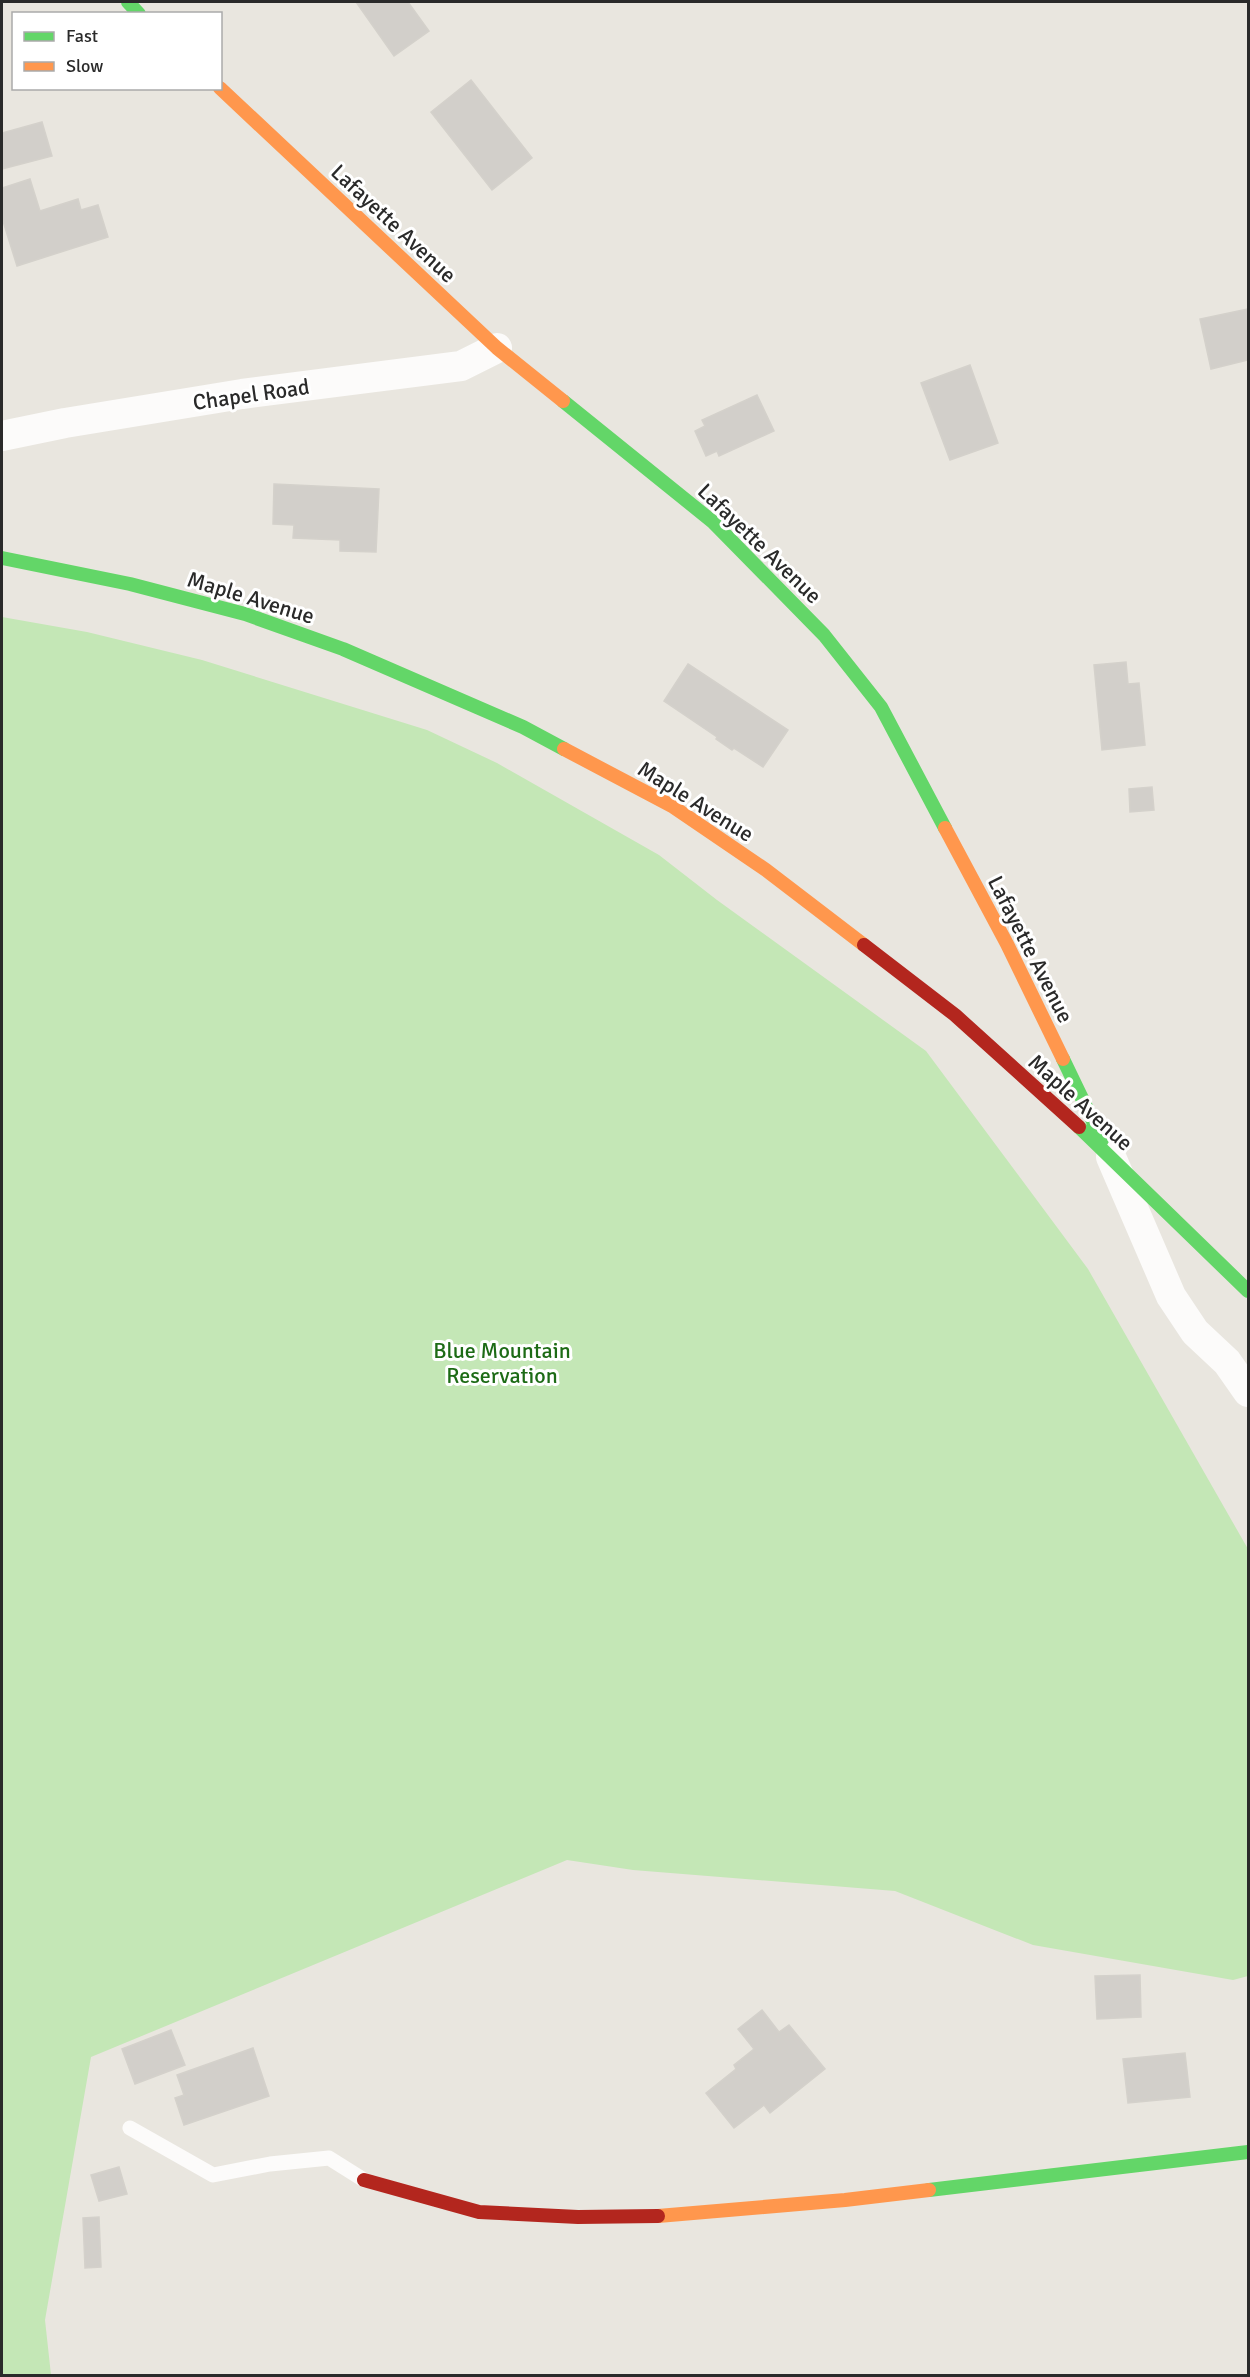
<svg xmlns="http://www.w3.org/2000/svg" width="1250" height="2377" viewBox="0 0 1250 2377" font-family="Signika,sans-serif">
<style>
.green{fill:#c4e7b6}
.building{fill:#d2cfca;stroke:#d4d1cb;stroke-width:1.5}
.lines{fill:none;stroke-linecap:round;stroke-linejoin:round}
.lane{stroke:#fcfbfa;stroke-width:15}
.street{stroke:#fcfbfa;stroke-width:30}
.fast{stroke:#63d668;stroke-width:14}
.slow{stroke:#ff974d;stroke-width:14}
.jam{stroke:#b3261e;stroke-width:14}
.labels{text-anchor:middle;stroke-width:6;stroke-linejoin:round;paint-order:stroke}
.street-label{font-size:22px;fill:#2a2a2a;stroke:#fff}
.park-label{font-size:22px;fill:#1d6b16;stroke:#fff}
</style>
<rect width="100%" height="100%" fill="#e9e6df"/>
<!-- green -->
<path class="green" d="M2,617L87,632L202,660L427,730L497,763L659,855L717,900L926,1051L1088,1269L1248,1549V1976L1233,1980L1033,1945L895,1891L633,1870L567,1860L91,2057L45,2320L51,2375H2Z"/>
<!-- building -->
<path class="building" d="M356,2H408L429,31L394,56Z
M471,80L532,158L492,190L431,112Z
M42,122L52,156L2,169V133Z
M30,179L40,211L78,199L81,210L98,205L108,237L17,266L2,218V188Z
M1248,309V360L1211,369L1200,319Z
M970,365L998,443L950,460L921,383Z
M757,395L774,431L719,456L717,451L706,456L695,431L705,426L702,420Z
M274,484L379,489L376,552L340,551V540L293,538L294,525L273,524Z
M1126,662L1128,684L1139,683L1145,745L1102,750L1094,665Z
M688,664L788,730L763,767L734,748L732,750L716,739L717,737L664,701Z
M1152,787L1154,810L1130,812L1129,789Z
M1140,1975L1141,2017L1097,2019L1095,1976Z
M762,2010L779,2032L789,2025L825,2069L770,2113L764,2105L734,2128L706,2093L736,2069L734,2065L754,2049L738,2029Z
M171,2030L185,2065L135,2084L122,2049Z
M253,2048L269,2096L184,2125L175,2098L184,2095L177,2075Z
M1185,2053L1190,2097L1128,2103L1123,2059Z
M119,2167L127,2194L99,2201L91,2175Z
M99,2217L101,2267L85,2268L83,2218Z"/>
<g class="lines">
<!-- lane -->
<path class="lane" d="M130,2128L213,2175L270,2164L329,2158L364,2180"/>
<!-- street -->
<path class="street" d="M2,436L65,423L242,394L461,366L497,348
M1111,1157L1171,1296L1195,1332L1227,1362L1248,1392"/>
<!-- fast -->
<path class="fast" d="M128,2L139,14
M563,401L713,522L824,635L881,707L945,828
M2,558L130,584L245,614L343,649L523,727L564,749
M1063,1059L1102,1140
M1079,1127L1248,1291
M929,2190L1248,2152"/>
<!-- slow -->
<path class="slow" d="M220,88L497,348L563,401
M564,749L672,806L766,870L864,945
M945,828L1007,944L1063,1059
M658,2216L845,2200L929,2190"/>
<!-- jam -->
<path class="jam" d="M864,945L955,1015L1079,1127
M364,2180L479,2212L578,2217L658,2216"/>
</g>
<g class="labels">
<!-- street labels -->
<g class="street-label">
<text transform="translate(394 223) rotate(43)" y="8">Lafayette Avenue</text>
<text transform="translate(251 394) rotate(-8)" y="8">Chapel Road</text>
<text transform="translate(760 543) rotate(44)" y="8">Lafayette Avenue</text>
<text transform="translate(251 597) rotate(17)" y="8">Maple Avenue</text>
<text transform="translate(696 801) rotate(32)" y="8">Maple Avenue</text>
<text transform="translate(1031 949) rotate(63)" y="8">Lafayette Avenue</text>
<text transform="translate(1081 1102) rotate(42)" y="8">Maple Avenue</text>
</g>
<!-- park labels -->
<g class="park-label">
<text x="502" y="1358">Blue Mountain<tspan x="502" dy="25">Reservation</tspan></text>
</g>
</g>
<!-- border -->
<rect width="1250" height="2377" fill="none" stroke="#2a2a2a" stroke-width="6"/>
<!-- legend -->
<rect x="12" y="12" width="210" height="78" fill="#ffffff" stroke="#aaaaaa" stroke-width="1.5"/>
<rect x="24" y="32" width="30" height="9" fill="#63d668" stroke="#aaaaaa" stroke-width="1.5"/>
<text x="66" y="42" font-size="18" fill="#2a2a2a">Fast</text>
<rect x="24" y="62" width="30" height="9" fill="#ff974d" stroke="#aaaaaa" stroke-width="1.5"/>
<text x="66" y="72" font-size="18" fill="#2a2a2a">Slow</text>
</svg>
